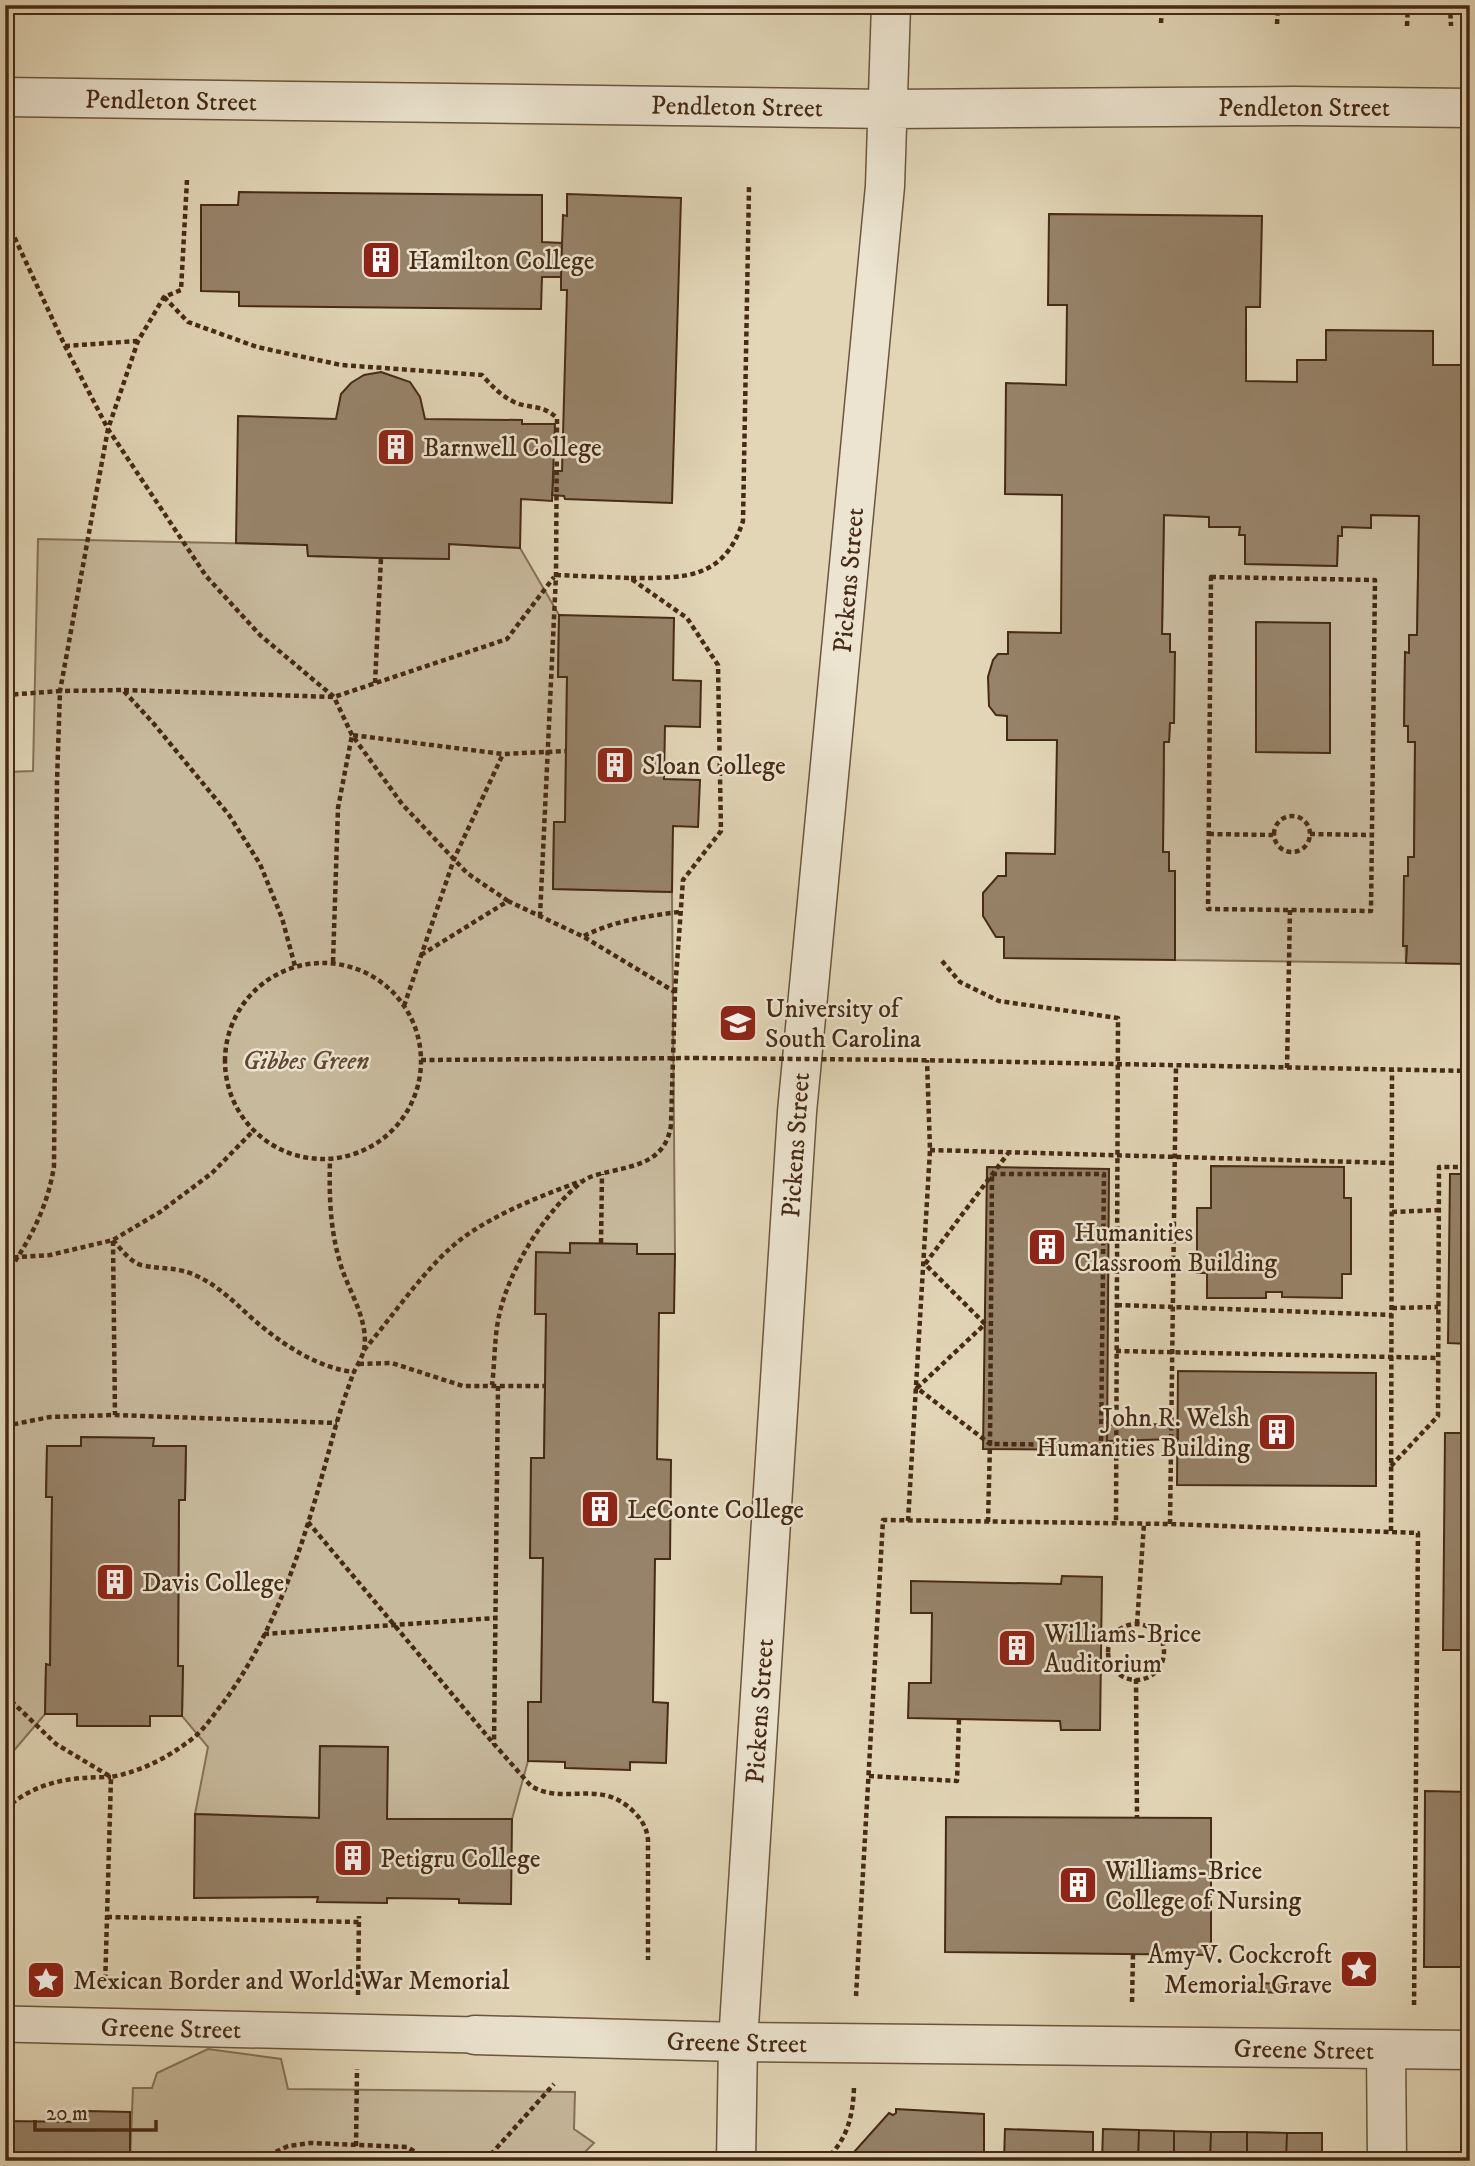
<svg xmlns="http://www.w3.org/2000/svg" width="1475" height="2166" viewBox="0 0 1475 2166" font-family="'IM FELL DW Pica',serif">
<style>
.green{fill:#c7b99c;stroke:#867259;stroke-width:2}
.building{fill:#97836a;stroke:#462a16;stroke-width:2}
.lines{fill:none;stroke-linecap:round;stroke-linejoin:round}
.pedestrian-casing{stroke:#6d553e;stroke-width:38}
.minor-casing{stroke:#6d553e;stroke-width:41}
.tertiary-casing{stroke:#6d553e;stroke-width:41}
.path{stroke:#462a16;stroke-width:4.5;stroke-dasharray:5 3.5;stroke-linecap:butt}
.pedestrian{stroke:#ece4d0;stroke-width:35}
.minor{stroke:#ece4d0;stroke-width:38}
.tertiary{stroke:#ece4d0;stroke-width:38}
.path-bridge{stroke:#462a16;stroke-width:4.5;stroke-dasharray:5 3.5;stroke-linecap:butt}
.labels{text-anchor:middle;stroke-width:5;stroke-linejoin:round;paint-order:stroke}
.street-label{font-size:26px;fill:#462a16;stroke:#ece4d0}
.poi-label{font-size:26px;fill:#462a16;stroke:#ece4d0;text-anchor:start}
.park-label{font-size:26px;font-style:italic;fill:#604731;stroke:#ece4d0}
</style>
<rect width="100%" height="100%" fill="#e2d6b7"/>
<filter id="stains"><feTurbulence type="fractalNoise" baseFrequency=".00286" numOctaves="4"/><feColorMatrix values="0 0 0 0 .2 0 0 0 0 .09 0 0 0 0 .02 0 0 0 .5 -.17"/></filter>
<radialGradient id="worn" r=".72"><stop offset=".6" stop-color="#630" stop-opacity="0"/><stop offset="1" stop-color="#630" stop-opacity=".3"/></radialGradient>
<!-- green -->
<path class="green" d="M1164,515L1209,517V527H1240L1239,535H1245V564L1337,566L1338,536H1342V527L1371,515L1419,516L1417,635H1409V653H1405L1404,725L1408,726V742H1415L1414,857H1408V876H1404L1406,963L1175,960V871H1169V852H1163L1164,742H1169L1170,723H1174V652H1170V634H1162Z
M38,539L307,545L308,556L448,559L449,544L520,548L559,615L558,676L567,677L565,822L554,823L553,889L672,892L675,1254H637V1244L570,1253H536L535,1313L546,1314L544,1458H531L543,1558L541,1702H528V1761L512,1819H387V1747L320,1746L319,1818L195,1814L208,1747L182,1716L183,1667L178,1666L179,1500H185L186,1447L153,1446V1438L81,1437V1446H47L46,1497H52L50,1665H46L45,1714L5,1761V1003L8,1002L10,913L5,912V772L33,771Z
M208,2049L281,2059L288,2089L575,2092L574,2129L594,2143L576,2161H130L133,2088H152L157,2073Z"/>
<!-- building -->
<path class="building" d="M239,192L542,195V242L562,243L561,277H542L541,309L239,306V292L201,291V205H238Z
M567,194L681,198L672,503L565,499L564,496L552,495L554,471H562L567,290H561V277L563,215L567,216Z
M1049,214L1262,216L1260,307H1246V381L1297,382V360H1326V330L1433,331V365H1461V389L1470,390V964L1406,963L1407,946H1403L1404,876H1408V857H1414L1415,742H1408V726H1404L1405,652L1409,653V635H1417L1419,516L1371,515V528L1342,527V536H1338L1337,566L1245,564V535H1239L1240,527H1209V517L1164,515L1162,634H1170V652H1175L1174,723H1170L1169,742H1164L1163,852H1169V871H1175V960L1004,958V937H996L983,916V893L998,876H1006V853L1055,854L1057,740H1007V716L996,715L989,706L988,677L993,660L998,654H1008V632L1061,633L1062,495L1005,494L1006,383L1066,385L1067,305H1048Z
M381,372L410,382L420,397L425,419L522,420V424H555L552,501L521,499L520,548L449,544V559L381,558L308,556L307,545L236,543L238,416L336,419L341,394L351,383L364,375Z
M559,615L674,618L673,680L701,681L700,727L665,726L664,779L700,780L698,827L673,826L672,892L553,889L554,822H565L567,677H558Z
M1256,622L1330,623V753L1256,752Z
M5,912H10L8,1003H5Z
M1211,1166L1344,1167V1198H1351V1274H1342V1298L1282,1297V1292H1266V1298H1207V1273H1197V1208H1211Z
M987,1167L1109,1169L1107,1450L983,1449Z
M1450,1174H1470V1344L1448,1343Z
M570,1243L637,1244V1254H675L674,1313H659L657,1459L671,1460L670,1559H655L653,1702L668,1703L666,1763L630,1762V1770L565,1768V1762L528,1761V1702H541L543,1558H530L531,1458H544L546,1314H535L536,1252L570,1253Z
M1178,1371L1376,1373V1486L1177,1485Z
M1178,1424V1439L1107,1441V1425Z
M1445,1433H1470V1650H1443Z
M81,1437L154,1438L153,1446H186L185,1500H179L178,1666H183L182,1716H150V1726H77V1714H45L46,1664L50,1665L52,1497H46L47,1446H81Z
M1062,1576L1102,1577L1100,1730H1061L1060,1721L908,1718L909,1683H931L932,1613H911V1581L1061,1584Z
M320,1746L388,1747L387,1819H512L511,1904L459,1903V1899L387,1898V1903L317,1902L318,1897L194,1898L195,1814L319,1818Z
M1425,1791L1470,1792V1967H1424Z
M946,1817L1211,1818V1955L945,1952Z
M1255,1983L1289,1984V1993L1255,1992Z
M896,2109L984,2114V2161H846L889,2113L893,2115L896,2113Z
M86,2111L130,2112V2161H5V2121L86,2122Z
M1005,2129L1093,2132V2161H1004Z
M1103,2129L1139,2130L1138,2161H1102Z
M1139,2130L1174,2131V2161H1138Z
M1174,2131L1211,2132L1210,2161H1174Z
M1211,2132H1247V2161H1210Z
M1247,2132L1287,2133L1286,2161H1247Z
M1287,2133H1322V2161H1286Z"/>
<g class="lines">
<!-- pedestrian casing -->
<g class="pedestrian-casing">
<path id="pedestrian" d="M5,2024L475,2035"/>
</g>
<!-- minor casing -->
<g class="minor-casing">
<path id="minor" d="M475,2035L738,2042
M1386,2050L1387,2161"/>
</g>
<!-- tertiary casing -->
<g class="tertiary-casing">
<path id="tertiary" d="M5,97L889,109L1294,106L1470,108
M738,2042L1470,2050
M736,2161L738,2042L797,1112L885,186L891,5"/>
</g>
<!-- path -->
<path class="path" d="M1450,5L1451,26
M1161,23L1162,5
M1277,24L1278,5
M1407,26L1408,5
M6,179L12,232L65,346L108,429L60,691L123,690L154,724L229,815L260,864L282,918L295,966
M187,180L181,290L164,297L138,341L108,429L206,576L260,635L334,697L352,735L402,804L467,873L508,901
M164,297L188,322L257,347L341,365L482,375C492,386 500,395 514,402C530,409 542,404 557,418L556,575L540,916
M65,346L137,341
M556,575L630,578L687,618L718,665L721,831L683,880L675,991
M1211,577L1375,580L1371,911L1208,909Z
M631,578C684,578 724,580 743,521L749,187
M375,683L381,558
M124,690L334,697L507,639L554,577
M5,695L60,691L57,781L54,1166C48,1207 29,1242 5,1276
M1274 834a18 18 0 1 1 36 0a18 18 0 1 1-36 0Z
M1209,834L1273,835
M1310,834L1372,835
M584,936C614,921 646,916 679,912
M421,955L508,901L584,937L675,992L671,1125C666,1160 639,1165 608,1172C600,1174 589,1176 583,1181C545,1211 509,1269 499,1316C494,1338 495,1363 492,1385
M942,961L960,982L999,1001L1118,1018L1116,1524
M333,962L338,808L352,735L503,754L566,751
M225 1061a98 98 0 1 1 196 0a98 98 0 1 1-196 0Z
M404,1006L454,859L503,754
M421,1060L694,1058
M913,1060L1470,1071
M1287,1068L1290,909
M930,1150L1392,1163
M992,1174H1104L1101,1445L990,1444Z
M1392,1212L1439,1210
M113,1240C121,1249 129,1261 141,1265C163,1270 177,1266 199,1277C221,1288 236,1304 254,1320C282,1344 317,1368 354,1372
M113,1241L115,1415
M601,1243L602,1174
M5,1258L50,1255L113,1240L160,1212L212,1173L253,1131
M1117,1305L1392,1315
M1392,1308L1438,1307
M364,1350C393,1316 429,1262 464,1237C499,1212 541,1196 581,1181
M1116,1351L1438,1358
M359,1364L392,1363L463,1386H544
M498,1386L494,1744L531,1786C565,1806 600,1778 633,1811C642,1820 647,1828 648,1840V1960
M5,1426L50,1417L115,1415L337,1423
M1101,1445H1116
M1391,1466L1438,1416L1439,1167H1470
M908,1521L930,1150L927,1060
M308,1522L493,1743
M988,1522L990,1444L917,1388L985,1324L925,1264L1009,1152
M1170,1524L1176,1065
M1391,1531L1392,1070
M1137,1624L1144,1524
M1108 1652a28 28 0 1 1 56 0a28 28 0 1 1-56 0Z
M264,1634L495,1618
M1136,1679L1137,1818
M5,1695L56,1744L111,1777
M869,1776L957,1781L959,1719
M5,1809C37,1781 70,1777 111,1777
M107,1917L359,1922
M105,1988L111,1777C142,1771 167,1758 192,1739C204,1730 213,1715 223,1703C283,1622 310,1521 336,1425C341,1408 347,1391 353,1374C356,1367 362,1358 364,1350C369,1322 351,1295 342,1269C330,1232 329,1198 330,1159
M358,1995L359,1916
M856,1996L883,1520L1170,1524L1418,1533L1414,2008
M1132,2002L1133,1955
M356,2146L357,2069
M262,2161L265,2157L288,2146L311,2143L407,2147L430,2161
M485,2161L554,2084
M824,2161C847,2141 853,2117 854,2087"/>
<!-- pedestrian -->
<use href="#pedestrian" class="pedestrian"/>
<!-- minor -->
<use href="#minor" class="minor"/>
<!-- tertiary -->
<use href="#tertiary" class="tertiary"/>
<!-- path-bridge -->
<path class="path-bridge" d="M694,1058L913,1060"/>
</g>
<!-- icons -->
<defs>
<g id="building-square" transform="scale(2.0125)"><rect x="-9" y="-9" width="18" height="18" rx="4" fill="#8f2418" stroke="#ece4d0"/><path d="M-4-6H4V6H1V3H-1V6H-4ZM-2.5-4.3h1.7v1.8h-1.7ZM.8-4.3h1.7v1.8H.8ZM-2.5-1h1.7V.8h-1.7ZM.8-1h1.7V.8H.8Z" fill="#fff"/></g>
<g id="university-square" transform="scale(2.0125)"><rect x="-9" y="-9" width="18" height="18" rx="4" fill="#8f2418" stroke="#ece4d0"/><path d="M0-5L7-2L0 1L-7-2ZM-4 1L0 2.5L4 1V4Q0 6-4 4Z" fill="#fff"/></g>
<g id="sight-square" transform="scale(2.0125)"><rect x="-9" y="-9" width="18" height="18" rx="4" fill="#8f2418" stroke="#ece4d0"/><path d="M0-6L1.8-2.2L6-1.7L2.9 1.2L3.7 5.4L0 3.3L-3.7 5.4L-2.9 1.2L-6-1.7L-1.8-2.2Z" fill="#fff"/></g>
</defs>
<g fill-rule="evenodd">
<use href="#building-square" x="381" y="260"/>
<use href="#building-square" x="396" y="447"/>
<use href="#building-square" x="615" y="765"/>
<use href="#university-square" x="738" y="1023"/>
<use href="#building-square" x="1047" y="1247"/>
<use href="#building-square" x="1277" y="1432"/>
<use href="#building-square" x="600" y="1509"/>
<use href="#building-square" x="115" y="1582"/>
<use href="#building-square" x="1017" y="1648"/>
<use href="#building-square" x="353" y="1858"/>
<use href="#building-square" x="1078" y="1885"/>
<use href="#sight-square" x="1359" y="1969"/>
<use href="#sight-square" x="46" y="1980"/>
</g>
<g class="labels">
<!-- street labels -->
<g class="street-label">
<text transform="translate(171 100) rotate(1)" y="9">Pendleton Street</text>
<text transform="translate(737 106) rotate(1)" y="9">Pendleton Street</text>
<text x="1304" y="116">Pendleton Street</text>
<text transform="translate(848 580) rotate(-85)" y="9">Pickens Street</text>
<text transform="translate(795 1145) rotate(-86)" y="9">Pickens Street</text>
<text transform="translate(759 1711) rotate(-86)" y="9">Pickens Street</text>
<text transform="translate(171 2028) rotate(1)" y="9">Greene Street</text>
<text transform="translate(737 2042) rotate(1)" y="9">Greene Street</text>
<text transform="translate(1304 2049) rotate(1)" y="9">Greene Street</text>
</g>
<!-- poi labels -->
<g class="poi-label">
<text x="408" y="269">Hamilton College</text>
<text x="423" y="456">Barnwell College</text>
<text x="642" y="774">Sloan College</text>
<text x="765" y="1017">University of<tspan x="765" dy="30">South Carolina</tspan></text>
<text x="1074" y="1241">Humanities<tspan x="1074" dy="30">Classroom Building</tspan></text>
<text x="1250" y="1426" text-anchor="end">John R. Welsh<tspan x="1250" dy="30">Humanities Building</tspan></text>
<text x="627" y="1518">LeConte College</text>
<text x="142" y="1591">Davis College</text>
<text x="1044" y="1642">Williams-Brice<tspan x="1044" dy="30">Auditorium</tspan></text>
<text x="380" y="1867">Petigru College</text>
<text x="1105" y="1879">Williams-Brice<tspan x="1105" dy="30">College of Nursing</tspan></text>
<text x="1332" y="1963" text-anchor="end">Amy V. Cockcroft<tspan x="1332" dy="30">Memorial Grave</tspan></text>
<text x="73" y="1989">Mexican Border and World War Memorial</text>
</g>
<!-- park labels -->
<g class="park-label">
<text x="306" y="1069">Gibbes Green</text>
</g>
</g>
<!-- margin -->
<rect width="1475" height="2166" fill="none" stroke="#e2d6b7" stroke-width="28"/>
<rect x="7" y="7" width="1461" height="2152" fill="none" stroke="#462a16" stroke-width="3.5"/>
<rect x="14" y="14" width="1447" height="2138" fill="none" stroke="#462a16" stroke-width="2"/>
<!-- scale -->
<path d="M35 2120v10h121v-10" fill="none" stroke="#462a16" stroke-width="3.5"/>
<text x="46" y="2120" font-size="21" fill="#462a16" stroke="#ece4d0" stroke-width="5" paint-order="stroke">20 m</text>
<rect width="100%" height="100%" filter="url(#stains)"/>
<rect width="100%" height="100%" fill="url(#worn)"/>
</svg>
